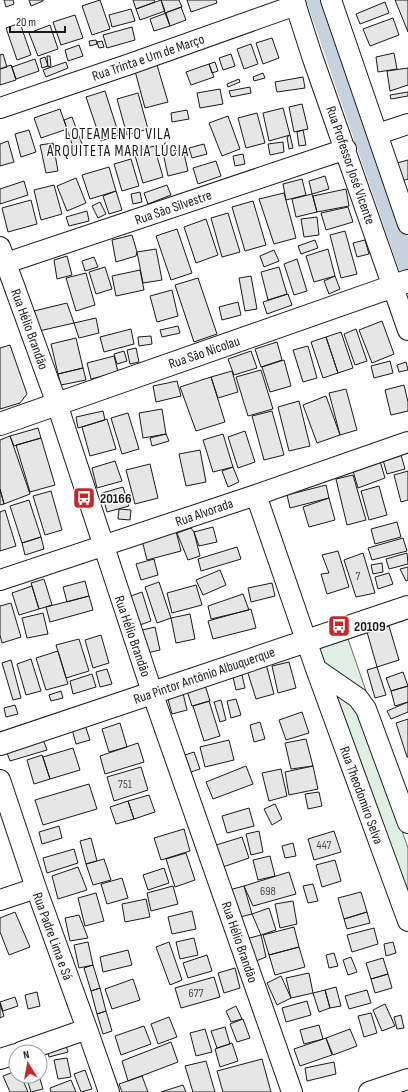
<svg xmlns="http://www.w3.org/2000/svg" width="408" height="1092" viewBox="0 0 408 1092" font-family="'Sofia Sans Condensed',sans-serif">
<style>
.green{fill:#e0efe3;stroke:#6a6a6a}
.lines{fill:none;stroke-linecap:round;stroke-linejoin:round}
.canal{stroke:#c6d2dc;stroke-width:19}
.building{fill:#e6e6e6;stroke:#1a1a1a}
.minor-casing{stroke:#1a1a1a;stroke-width:22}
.major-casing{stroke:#1a1a1a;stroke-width:24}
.minor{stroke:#fff;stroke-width:20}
.major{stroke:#fff;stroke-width:22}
.labels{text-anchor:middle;stroke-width:3;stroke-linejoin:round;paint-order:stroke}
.number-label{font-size:12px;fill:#4d4d4d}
.street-label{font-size:14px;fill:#1a1a1a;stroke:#fff}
.poi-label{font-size:14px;font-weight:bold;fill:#1a1a1a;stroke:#fff;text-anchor:start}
.neighbourhood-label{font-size:15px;letter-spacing:1px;fill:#1a1a1a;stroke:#fff}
</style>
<rect width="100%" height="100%" fill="#fff"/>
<!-- green -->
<path class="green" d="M346,633L368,697L315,659L310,643Z
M323,681L359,708L408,848V916Z"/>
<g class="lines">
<!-- canal -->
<path class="canal" d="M316,0L408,267"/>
</g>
<!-- building -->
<path class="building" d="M4,0H13L14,4L6,7Z
M29,0H43V1L31,6Z
M100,0L110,29L92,35L82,6Z
M133,0H154L155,2L136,9Z
M161,0L165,11L140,20L136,9Z
M161,0H179L182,7L165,13Z
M187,0H216L217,3L191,12Z
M395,0H408V32Z
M385,2L389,13L360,24L356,14Z
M181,7L186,20L170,26L165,13Z
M131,9L135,21L112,27L109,15Z
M166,13L170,26L154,31L150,19Z
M75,15L83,38L61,45L53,22Z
M393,18L399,35L370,46L363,29Z
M20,23L31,55L17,60L6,28Z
M50,25L58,49L38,56L29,33Z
M132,27L135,40L107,48L103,35Z
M272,38L279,58L263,64L256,43Z
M96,40L97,44L90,46L89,41Z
M102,41L104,47L99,48L97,42Z
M251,44L258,64L244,69L237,49Z
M79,45L83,56L68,61L65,50Z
M394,53L397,69L378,72L376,57Z
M3,54L7,67L0,69V55Z
M231,54L235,66L223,70L219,58Z
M47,56H50L51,66L48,67Z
M45,57L48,66L42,68L40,59Z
M35,59L39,71L16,79L12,67Z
M66,62L68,68L46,77L43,70Z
M215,62L218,71L212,73L209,64Z
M209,64L214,77L191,85L186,72Z
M11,65L16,80L0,85V69Z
M157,65L168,102L145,108L135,71Z
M408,68V85L390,91L387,71Z
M263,73L265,78L254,81L253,77Z
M303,77L305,88L277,92L275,82Z
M239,79L240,82L228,87L227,84Z
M250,87L251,93L231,97L229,91Z
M220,89L223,104L200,108L197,93Z
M105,91L119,135L101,141L86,97Z
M408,92V96L391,99L390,95Z
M138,93L148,129L127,135L117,99Z
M302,104L308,129L294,132L289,107Z
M283,108L290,135L269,141L263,113Z
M60,109L67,129L41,138L34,118Z
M187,110L189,119L172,122L171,113Z
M257,113L265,143L246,148L238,118Z
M228,116L240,149L222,156L209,123Z
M72,117L82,144L73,147L64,120Z
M29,130L36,152L21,157L15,134Z
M303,130L306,145L299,146L297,132Z
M290,135L293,148L289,149L287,137Z
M8,141L14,162L0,166V144Z
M283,142L284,152L270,155L268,144Z
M53,143L58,171L46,173L40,145Z
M204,144L207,154L192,158L189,148Z
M154,146L163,177L143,183L134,152Z
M183,149L188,171L168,176L163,153Z
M243,154L245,164L235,166L233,156Z
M131,159L139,186L122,191L114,164Z
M408,160V179L402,181L397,163Z
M216,161L221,176L198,184L193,168Z
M109,167L116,191L90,199L82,175Z
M325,176L329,189L312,194L309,181Z
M76,178L86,203L67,211L57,186Z
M302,179L306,195L286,200L283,184Z
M24,181L28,195L0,204V189Z
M54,185L62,214L41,220L34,190Z
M167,185L171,195L148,204L144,193Z
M346,189L349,206L317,212L313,196Z
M116,191L122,210L109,214L103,196Z
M140,192L142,202L133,204L131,194Z
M284,193L296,238L274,244L259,199Z
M312,194L317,212L296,217L292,199Z
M31,200L37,224L8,232L2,208Z
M253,201L266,245L245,251L232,207Z
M100,202L106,214L98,218L92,206Z
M348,207L353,222L326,230L321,213Z
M87,211L89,221L69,226L66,217Z
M228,213L240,252L222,257L211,218Z
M317,217L319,235L304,237L301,219Z
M206,219L218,255L196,263L184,227Z
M177,229L192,273L171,280L156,236Z
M345,231L357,274L341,278L330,235Z
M132,235L137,252L136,256L116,262L112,240Z
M315,240L318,248L301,254L298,246Z
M365,240L369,254L357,257L353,243Z
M156,249L162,280L143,283L137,252Z
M328,249L335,276L314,282L306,256Z
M274,250L279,261L264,267L260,256Z
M67,256L72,275L57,279L54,260Z
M94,257L98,267L85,271L82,261Z
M297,259L307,291L294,295L284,264Z
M105,267L112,289L96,294L89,272Z
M279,267L287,294L268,300L261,272Z
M140,270L144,290L116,296L112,276Z
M86,273L95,305L76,311L66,278Z
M251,276L257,309L245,311L239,278Z
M335,276L340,289L329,294L324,281Z
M198,278L217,334L194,342L175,285Z
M172,290L178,316L157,322L150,296Z
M288,294L292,305L267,314L263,302Z
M238,302L241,315L222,320L219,307Z
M67,303L74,323L39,331L34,311Z
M96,318L99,333L79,338L74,323Z
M382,321L394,354L372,363L359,330Z
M178,326L180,333L162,337L160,330Z
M131,329L134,344L104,352L100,337Z
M356,329L367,361L355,365L344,334Z
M341,332L353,368L338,373L326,337Z
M151,336L152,344L139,346L138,337Z
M326,337L338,373L323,378L311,342Z
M76,338L83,368L58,374L51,344Z
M277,342L282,360L261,367L255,349Z
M10,345L27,394L20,403L0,409V348Z
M308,346L317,378L303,382L293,350Z
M136,348L139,362L130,364L127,350Z
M124,351L127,361L117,364L114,354Z
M251,351L257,368L234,375L228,359Z
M114,356L118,372L91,379L87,363Z
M284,360L291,386L270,392L262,367Z
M390,361L393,373L374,378L371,366Z
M406,362L408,370L399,372L397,365Z
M83,368L86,380L61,385L58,374Z
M261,370L273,409L248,416L236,377Z
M232,371L238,392L218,398L211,377Z
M211,377L225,422L196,431L180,387Z
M177,381L181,396L156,402L153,386Z
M404,385L408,402V411L391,415L385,390Z
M346,389L357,430L340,435L329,393Z
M326,396L340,435L317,443L303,405Z
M299,401L310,446L289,451L278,407Z
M162,409L166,434L143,438L139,413Z
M103,411L105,420L78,428L76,417Z
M272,411L284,455L264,460L252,416Z
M128,413L139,449L122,454L111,418Z
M107,419L116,449L90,456L82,427Z
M38,428L41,438L14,446L10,436Z
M245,431L255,462L238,468L228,437Z
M166,434L169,441L152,446L150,438Z
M223,434L233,467L213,472L203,440Z
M10,436L30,494L4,504L0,489V440Z
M41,438L55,485L30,492L16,445Z
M200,450L206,482L186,486L179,454Z
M401,455L405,469L387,474L383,460Z
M115,461L122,481L97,488L92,468Z
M380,461L385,478L358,488L353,471Z
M150,464L158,498L135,504L126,470Z
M233,467L239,482L228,487L222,471Z
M408,471V500L401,502L394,475Z
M353,475L366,520L347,525L336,479Z
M326,485L329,498L290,508L287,495Z
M379,486L387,515L369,520L361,491Z
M123,487L129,506L107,512L102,493Z
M0,489L4,504L0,505Z
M51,491L62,530L45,535L33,496Z
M329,498L335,520L309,527L303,507Z
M29,500L41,537L22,543L10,506Z
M119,509L131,510L130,520L118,519Z
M5,510L16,546L0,551V512Z
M397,522L401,537L375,544L371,529Z
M213,527L217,542L199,546L194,532Z
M191,528L194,532L200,556L188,560L177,533Z
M176,531L181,551L147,560L142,540Z
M41,537L44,549L25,555L22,543Z
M403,538L407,551L372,560L368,548Z
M237,547L241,559L201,571L198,559Z
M338,551L349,587L327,594L321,574L329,573L322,555Z
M363,553L375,593L356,597L344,560Z
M407,553L408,564L389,569L386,559Z
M154,559L158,575L141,580L136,564Z
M382,563L383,572L373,574L371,565Z
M408,567V580L406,581L400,569Z
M220,570L226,585L203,595L196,580Z
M389,573L393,584L378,589L375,577Z
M44,579L52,605L39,609L31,583Z
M85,581L89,596L67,602L63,587Z
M159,582L171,618L157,623L145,587Z
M272,583L275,596L251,602L248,588Z
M196,585L202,605L172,613L167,593Z
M32,586L39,609L19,615L12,593Z
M142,592L151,621L137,626L128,597Z
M243,594L249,610L211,619L208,606Z
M89,596L93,610L50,622L46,607Z
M11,603L21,637L2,643L0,635V606Z
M251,609L256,628L213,639L208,621Z
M43,613L48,634L27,638L22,618Z
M190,614L195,639L176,643L171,618Z
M389,626L399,660L377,667L367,632Z
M155,627L160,650L143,654L138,631Z
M101,635L109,663L93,668L85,640Z
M79,639L89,671L66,678L56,645Z
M58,651L68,684L46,690L36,658Z
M31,659L41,691L26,695L17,664Z
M11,660L21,698L13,700L2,663Z
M289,662L296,688L278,693L272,666Z
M266,664L274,694L256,699L247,670Z
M377,667L386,695L375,698L367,670Z
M107,669L112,684L100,687L96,672Z
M403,672L408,686L391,691L386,678Z
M92,674L96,687L73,694L70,681Z
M242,675L245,688L236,690L233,677Z
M204,682L210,701L192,706L186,688Z
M408,686V702L395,706L391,691Z
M182,689L187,710L172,714L166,692Z
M61,691L63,698L51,701L49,695Z
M236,699L241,715L231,718L227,701Z
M221,700L226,720L220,722L214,702Z
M209,701L220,736L204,741L193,706Z
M408,702V712L391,719L387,711Z
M15,705L18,714L6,717L4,708Z
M302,712L309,733L286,740L279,720Z
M408,719V757H407L396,723Z
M260,722L265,739L254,742L250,725Z
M120,723L127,747L109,752L102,729Z
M85,725L90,740L76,744L72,729Z
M43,739L47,750L10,761L6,750Z
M306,739L313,766L291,769L285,743Z
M229,740L234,760L205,767L200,747Z
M138,743L144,762L105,774L100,756Z
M73,748L80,770L50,779L43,757Z
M194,752L200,769L191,772L185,755Z
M42,755L50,779L34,784L27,760Z
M246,766L253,784L213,799L206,782Z
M313,766L318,789L289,795L285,772Z
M141,767L148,790L114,801L107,777Z
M281,769L287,796L269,801L262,773Z
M89,784L97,809L43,825L35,800Z
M319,792L322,806L308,809L305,794Z
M149,795L155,812L134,819L128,801Z
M128,801L134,819L116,824L110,807Z
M275,804L282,819L272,825L264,809Z
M249,808L254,826L227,833L222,816Z
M59,826L62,838L42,844L39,832Z
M184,829L190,851L161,860L154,838Z
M259,831L263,852L251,855L246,834Z
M334,831L341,852L314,860L308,839Z
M242,837L249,858L220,868L213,846Z
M91,838L97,861L86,864L80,841Z
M293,843L296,856L285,858L282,846Z
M74,849L78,863L47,873L43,858Z
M186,853L195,880L175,887L166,859Z
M270,856L275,876L258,880L253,860Z
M104,859L111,880L93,885L86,864Z
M335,860L341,881L322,887L316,865Z
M78,867L87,890L58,899L52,876Z
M164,868L169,883L148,890L143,875Z
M289,872L296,894L253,906L244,886Z
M122,878L128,898L107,904L101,884Z
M313,884L318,901L308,903L303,886Z
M173,886L178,904L151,911L147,893Z
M244,886L252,914L236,918L229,890Z
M361,892L367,912L344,919L338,898Z
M96,893L104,921L85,926L78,898Z
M146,899L150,917L125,922L122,904Z
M293,901L297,924L280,928L275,904Z
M269,908L276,930L261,935L252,914Z
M192,911L196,929L172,934L168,917Z
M15,912L30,947L9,955L0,932V918Z
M367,912L370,923L347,929L344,919Z
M79,915L88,938L70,941L65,918Z
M294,927L299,947L269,955L263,935Z
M374,928L378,944L352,952L347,935Z
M261,935L266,957L256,961L246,939Z
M194,938L198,955L180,959L176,942Z
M88,942L93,965L79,968L74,945Z
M169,942L182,980L170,985L156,947Z
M393,942L396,953L386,956L384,944Z
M299,947L305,967L275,975L269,955Z
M128,950L132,965L103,972L100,957Z
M334,953L338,966L329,968L326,955Z
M207,955L212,971L188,978L183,963Z
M351,957L357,972L348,975L343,960Z
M383,958L388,974L371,979L366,963Z
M93,965L100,988L91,991L84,968Z
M235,968L240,988L224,993L218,973Z
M309,973L313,993L291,998L286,978Z
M388,974L392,988L375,993L371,979Z
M281,976L291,998L277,1005L267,983Z
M214,977L220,997L181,1008L175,988Z
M133,979L140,1000L112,1009L105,989Z
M336,987L341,1006L330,1008L325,990Z
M100,988L106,1011L97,1014L91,991Z
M325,990L330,1008L319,1012L313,993Z
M367,990L371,1003L349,1009L345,996Z
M37,992L40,1006L28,1009L25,995Z
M15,997L18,1006L3,1011L0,1002Z
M307,1001L311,1015L286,1022L282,1008Z
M0,1004L4,1016L0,1018Z
M385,1004L395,1026L382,1031L373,1010Z
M236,1006L242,1019L231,1022L226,1011Z
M106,1011L112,1031L103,1034L97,1014Z
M371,1013L377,1033L364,1037L358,1016Z
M401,1015L404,1028L397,1029L394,1017Z
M169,1017L177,1037L158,1044L151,1024Z
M243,1019L250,1038L237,1042L230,1024Z
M319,1025L323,1039L304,1044L300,1030Z
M144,1026L151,1044L121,1055L115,1036Z
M225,1027L230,1044L217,1048L211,1031Z
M205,1029L212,1052L196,1056L190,1033Z
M350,1029L357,1046L333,1055L326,1038Z
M326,1038L332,1055L300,1066L294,1049Z
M65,1042L68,1052L49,1057L46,1047Z
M171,1042L178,1062L128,1081L122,1061Z
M232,1043L238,1061L220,1067L215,1049Z
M67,1058L71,1077L58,1079L54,1060Z
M262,1059L271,1092H223L217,1071Z
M206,1061L215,1092H193L185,1066Z
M334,1062L336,1074L307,1081L305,1068Z
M85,1070L92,1089L81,1092L74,1074Z
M16,1071V1076H21L28,1092H10L3,1076Z
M26,1076H39L43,1089L31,1092Z
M142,1076L148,1092H122L119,1084Z
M71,1080L76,1092H51L50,1088Z
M183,1085L186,1092H161Z"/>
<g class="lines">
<!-- minor casing -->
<g class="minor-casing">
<path id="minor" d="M294,0L312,56L408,330
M331,0L408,224
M0,108L130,64L296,5
M378,134L408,124
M0,247L57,404L152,692L292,1092
M0,265L346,149
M256,495L316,669L408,921
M0,580L256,495L408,442
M316,669L358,698L366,709L408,823
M0,780L36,888L87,1029L109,1092
M0,900L36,888
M21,1052L87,1029
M0,1059L16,1054
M369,1092L408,1079"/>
</g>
<!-- major casing -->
<g class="major-casing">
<path id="major" d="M0,424L408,281
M0,744L408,607"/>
</g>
<!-- minor -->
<use href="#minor" class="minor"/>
<!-- major -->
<use href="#major" class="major"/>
</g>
<!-- icons -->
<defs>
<g id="bus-square" transform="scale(1.15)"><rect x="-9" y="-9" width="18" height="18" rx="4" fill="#c62828" stroke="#fff"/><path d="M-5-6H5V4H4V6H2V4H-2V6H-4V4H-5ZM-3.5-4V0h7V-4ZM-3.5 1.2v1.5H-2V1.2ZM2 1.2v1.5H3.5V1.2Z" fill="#fff"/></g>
</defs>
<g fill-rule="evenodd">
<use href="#bus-square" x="84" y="498"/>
<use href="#bus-square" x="339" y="626"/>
</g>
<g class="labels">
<!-- number labels -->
<g class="number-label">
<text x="358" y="580">7</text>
<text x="125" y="788">751</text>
<text x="324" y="849">447</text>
<text x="268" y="895">698</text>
<text x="196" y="997">677</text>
</g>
<!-- street labels -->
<g class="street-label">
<text transform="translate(148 57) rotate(-19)" y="5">Rua Trinta e Um de Março</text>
<text transform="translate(351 165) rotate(71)" y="5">Rua Professor José Vicente</text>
<text transform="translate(173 207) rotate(-19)" y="5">Rua São Silvestre</text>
<text transform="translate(30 329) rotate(70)" y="5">Rua Hélio Brandão</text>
<text transform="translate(204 352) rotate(-19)" y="5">Rua São Nicolau</text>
<text transform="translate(204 512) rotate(-19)" y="5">Rua Alvorada</text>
<text transform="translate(133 636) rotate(71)" y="5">Rua Hélio Brandão</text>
<text transform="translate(204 675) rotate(-19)" y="5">Rua Pintor Antônio Albuquerque</text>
<text transform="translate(362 795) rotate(70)" y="5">Rua Theodomiro Selva</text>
<text transform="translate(53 936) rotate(70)" y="5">Rua Padre Lima e Sá</text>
<text transform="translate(240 942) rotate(71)" y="5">Rua Hélio Brandão</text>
</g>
<!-- poi labels -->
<g class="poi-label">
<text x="100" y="503">20166</text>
<text x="354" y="631">20109</text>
</g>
<!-- neighbourhood labels -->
<g class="neighbourhood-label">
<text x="118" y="139">LOTEAMENTO VILA<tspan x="118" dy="17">ARQUITETA MARIA LÚCIA</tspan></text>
</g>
</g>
<!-- north arrow -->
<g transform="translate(28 1064) rotate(349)"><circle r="19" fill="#ffffff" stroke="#a3a3a3"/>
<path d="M0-3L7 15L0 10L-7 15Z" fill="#c62828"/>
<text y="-6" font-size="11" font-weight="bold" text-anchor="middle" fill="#1a1a1a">N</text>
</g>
<!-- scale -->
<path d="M10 26v6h55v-6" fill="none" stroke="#1a1a1a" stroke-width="2"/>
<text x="16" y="26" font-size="12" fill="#1a1a1a" stroke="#ffffff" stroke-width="3" paint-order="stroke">20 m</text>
</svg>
